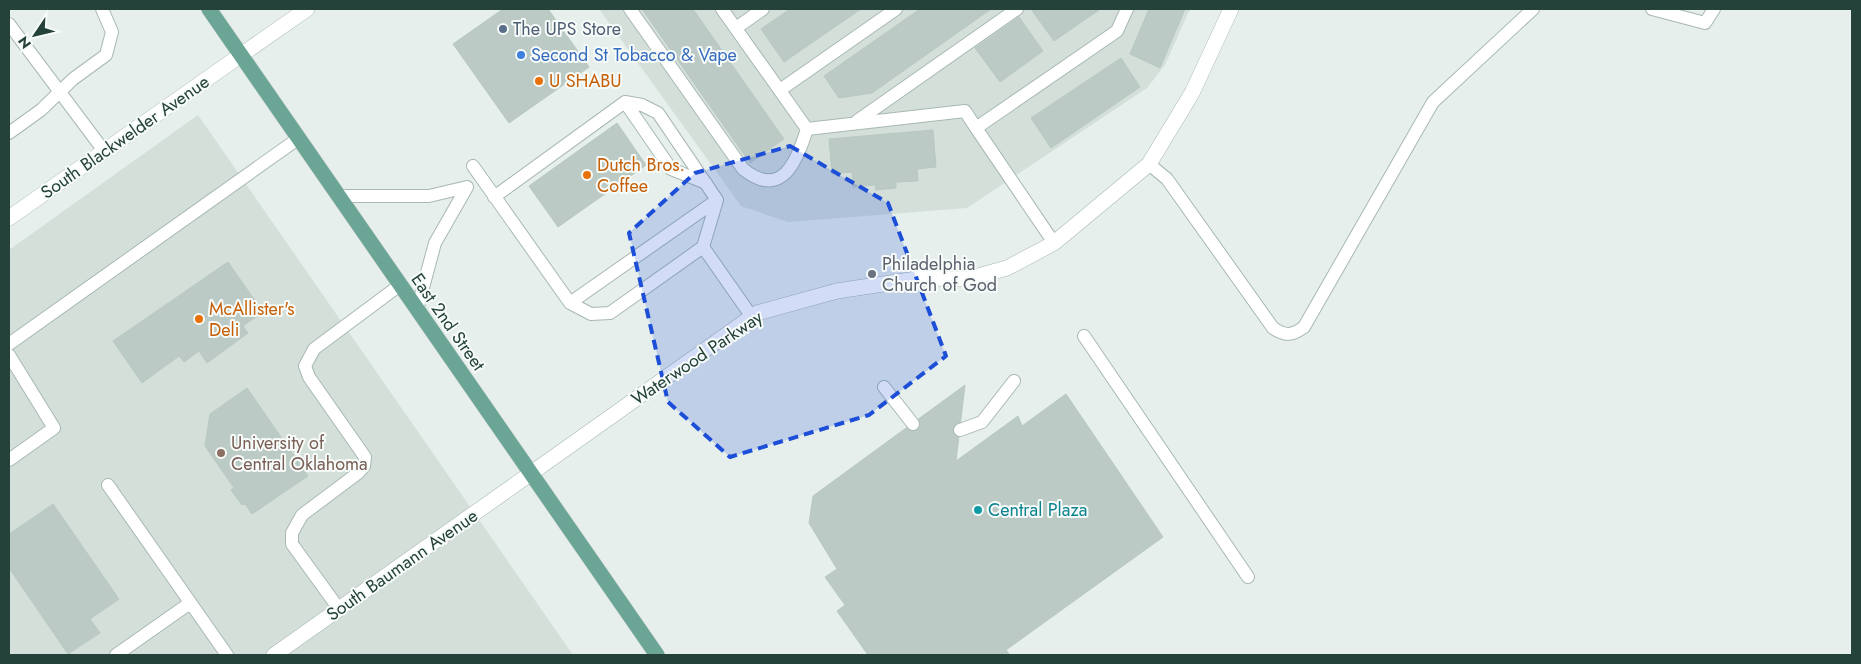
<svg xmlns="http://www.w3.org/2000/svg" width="1861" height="664" viewBox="0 0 1861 664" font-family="Jost,sans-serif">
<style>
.built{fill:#d4dfda}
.building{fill:#bbcac4;stroke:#b8c9c2}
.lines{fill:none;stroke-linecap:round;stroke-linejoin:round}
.service-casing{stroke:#a8b8b2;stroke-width:14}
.minor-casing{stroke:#a8b8b2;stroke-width:16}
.tertiary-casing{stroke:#a8b8b2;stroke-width:16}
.primary-casing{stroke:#c2cac8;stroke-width:16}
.service{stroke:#fff;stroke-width:12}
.minor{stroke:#fff;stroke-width:15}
.tertiary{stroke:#fff;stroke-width:15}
.primary{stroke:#6aa596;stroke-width:15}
.marked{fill:#1d4ed8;fill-opacity:0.2;stroke:#1d4ed8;stroke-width:4;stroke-dasharray:10 6;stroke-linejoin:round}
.service-dot{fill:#5c6f8a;stroke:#f7fbf9;stroke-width:2}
.shop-dot{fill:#3f7fe0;stroke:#f7fbf9;stroke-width:2}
.food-dot{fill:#e8710a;stroke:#f7fbf9;stroke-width:2}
.worship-dot{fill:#6b7280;stroke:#f7fbf9;stroke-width:2}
.education-dot{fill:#8d6e63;stroke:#f7fbf9;stroke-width:2}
.culture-dot{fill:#0f9aa8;stroke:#f7fbf9;stroke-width:2}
.labels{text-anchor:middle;stroke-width:4;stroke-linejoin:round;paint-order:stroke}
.service-label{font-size:18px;fill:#4e5e75;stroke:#f7fbf9;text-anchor:start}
.shop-label{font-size:18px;fill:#366cbe;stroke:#f7fbf9;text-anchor:start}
.food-label{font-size:18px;fill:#c56008;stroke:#f7fbf9;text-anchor:start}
.street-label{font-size:18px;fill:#24423a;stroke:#f7fbf9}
.worship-label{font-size:18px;fill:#5b616d;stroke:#f7fbf9;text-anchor:start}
.education-label{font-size:18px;fill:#785e54;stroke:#f7fbf9;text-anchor:start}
.culture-label{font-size:18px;fill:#0d838f;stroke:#f7fbf9;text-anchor:start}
</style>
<rect width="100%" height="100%" fill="#e6efeb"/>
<!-- built -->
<path class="built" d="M599,9H1190L1165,65L1147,88L967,208L788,222L741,206Z
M198,115L573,655H9V250Z"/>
<!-- building -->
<path class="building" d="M503,9H548L589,67L509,123L453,44Z
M642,9H693L784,139L750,163Z
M790,9H861L784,62L761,29Z
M920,9H991L872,93L839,98L824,76Z
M1031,9H1098L1099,10L1054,41Z
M1149,9H1185L1160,68L1130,54Z
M1019,17L1043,51L1000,82L975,48Z
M1121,58L1140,87L1051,148L1031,118Z
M617,123L646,165L558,227L529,186Z
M933,130L936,167L917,169L918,181L896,182V188L876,190L875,185L853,187L852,172L832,174L829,139Z
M228,262L263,312L243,326L248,333L207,363L199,351L184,362L179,356L142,383L113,341Z
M965,385L956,461L1018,416L1022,426L1066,394L1163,537L1006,650L1010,655H868L837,611L845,605L825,577L837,569L809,523L813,496Z
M247,388L308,476L252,514L245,504L242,505L231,490L234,488L205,446L210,414Z
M53,504L119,599L90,619L100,633L68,654L9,568V534Z"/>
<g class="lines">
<!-- service casing -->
<g class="service-casing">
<path id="service" d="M630,9L743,169C782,200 797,161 807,129
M722,9L807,129L965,111L976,128L1117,31L1127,9
M1652,9L1705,23L1714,9
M9,24L104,151
M736,28L763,9
M780,90L896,9
M625,102L671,169L706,183
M857,121L1017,9
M976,128L1054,243
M9,133L41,110L73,79L106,55L112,32L102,9
M1149,164L1167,179L1273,328C1285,336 1292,336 1304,327L1433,102L1533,9
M473,166L570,303L591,314L610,313L703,247
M338,196H429L467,187L435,243L417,310
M494,197L625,102L642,105L658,113L717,200
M717,200L703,247L752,317
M570,303L717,200
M1084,336L1248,577
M9,344L299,138
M9,355L54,428L9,460
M884,387L913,424
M960,430L982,422L1014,381
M108,485L227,655
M339,609L292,544V533L302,515L358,473L364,466L365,457L309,377L305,366L314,349L400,285
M116,655L190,603"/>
</g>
<!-- minor casing -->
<g class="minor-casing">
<path id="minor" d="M241,55L307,9
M530,474L757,313L837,291L923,278L967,279L1007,268L1054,243L1149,164L1192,93L1231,9"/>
</g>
<!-- tertiary casing -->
<g class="tertiary-casing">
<path id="tertiary" d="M9,218L241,55
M274,655L530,474"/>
</g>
<!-- primary casing -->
<g class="primary-casing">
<path id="primary" d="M209,9L657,655"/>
</g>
<!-- service -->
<use href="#service" class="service"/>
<!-- minor -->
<use href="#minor" class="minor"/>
<!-- tertiary -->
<use href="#tertiary" class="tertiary"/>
<!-- primary -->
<use href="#primary" class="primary"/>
</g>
<!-- marked area -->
<path class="marked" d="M790,146L888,203L946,356L869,415L730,457L668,402L629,233L695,173Z"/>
<!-- markers -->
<circle class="service-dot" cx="503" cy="29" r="5"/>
<circle class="shop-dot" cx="521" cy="55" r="5"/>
<g class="food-dot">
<circle cx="539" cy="81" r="5"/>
<circle cx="587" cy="175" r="5"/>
<circle cx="199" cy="319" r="5"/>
</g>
<circle class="worship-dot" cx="872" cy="274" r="5"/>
<circle class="education-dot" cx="221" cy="453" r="5"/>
<circle class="culture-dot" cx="978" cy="510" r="5"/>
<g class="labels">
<!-- service labels -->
<g class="service-label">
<text x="513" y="35">The UPS Store</text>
</g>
<!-- shop labels -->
<g class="shop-label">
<text x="531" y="61">Second St Tobacco &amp; Vape</text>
</g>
<!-- food labels -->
<g class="food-label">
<text x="549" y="87">U SHABU</text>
<text x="597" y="171">Dutch Bros.<tspan x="597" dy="21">Coffee</tspan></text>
<text x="209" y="315">McAllister's<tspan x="209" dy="21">Deli</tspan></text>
</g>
<!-- street labels -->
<g class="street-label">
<text transform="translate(125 137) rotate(-35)" y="6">South Blackwelder Avenue</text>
<text transform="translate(448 322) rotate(55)" y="6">East 2nd Street</text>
<text transform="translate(697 358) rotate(-34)" y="6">Waterwood Parkway</text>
<text transform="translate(402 565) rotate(-35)" y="6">South Baumann Avenue</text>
</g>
<!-- worship labels -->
<g class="worship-label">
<text x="882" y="270">Philadelphia<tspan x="882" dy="21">Church of God</tspan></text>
</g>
<!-- education labels -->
<g class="education-label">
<text x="231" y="449">University of<tspan x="231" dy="21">Central Oklahoma</tspan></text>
</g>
<!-- culture labels -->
<g class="culture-label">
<text x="988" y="516">Central Plaza</text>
</g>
</g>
<!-- border -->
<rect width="1861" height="664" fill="none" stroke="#24423a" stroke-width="20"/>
<!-- north arrow -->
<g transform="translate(35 35) rotate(235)" stroke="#f7fbf9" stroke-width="4" paint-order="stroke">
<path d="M0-4L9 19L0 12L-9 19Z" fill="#24423a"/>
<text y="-8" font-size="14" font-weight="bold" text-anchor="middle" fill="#24423a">N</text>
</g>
</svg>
